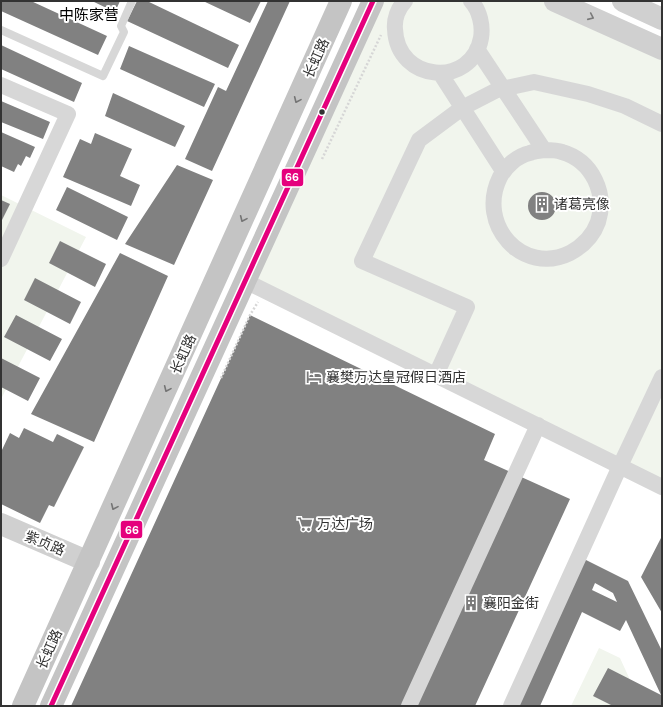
<svg xmlns="http://www.w3.org/2000/svg" width="663" height="707" viewBox="0 0 663 707" font-family="'DM Sans','Noto Sans SC',sans-serif">
<style>
.green{fill:#f1f5ed}
.building{fill:#818181;fill-rule:evenodd}
.lines{fill:none;stroke-linecap:round;stroke-linejoin:round}
.path{stroke:#d6d6d6;stroke-width:2.5;stroke-dasharray:2 2;stroke-linecap:butt}
.lane{stroke:#d7d7d7;stroke-width:8}
.street{stroke:#d7d7d7;stroke-width:16}
.secondary{stroke:#d0d0d0;stroke-width:22}
.highway{stroke:#c4c4c4;stroke-width:22}
.bus-1-casing{stroke:#fff;stroke-width:8}
.bus-1{stroke:#e5007d;stroke-width:5}
.oneway{stroke:#7a7a7a}
.oneway2{stroke:#747474}
.bus-dot{fill:#333;stroke:#fff;stroke-width:1.5}
.labels{text-anchor:middle;stroke-width:4;stroke-linejoin:round;paint-order:stroke}
.street-label{font-size:14px;fill:#333;stroke:#fff}
.poi-label{font-size:14px;fill:#333;stroke:#fff;text-anchor:start}
.neighbourhood-label{font-size:15px;fill:#000;stroke:#fff}
.line-badge{stroke:#fff;stroke-width:1.5}
.badge-label{font-size:11px;text-anchor:middle;font-weight:bold;fill:#fff}
</style>
<rect width="100%" height="100%" fill="#fff"/>
<!-- green -->
<path class="green" d="M373,1H555L662,49V487L245,281Z
M1,195L86,237L1,399Z
M599,648L620,658L642,706H571Z"/>
<!-- building -->
<path class="building" d="M1,1H31L107,36L98,55L1,11Z
M92,1H120L115,12Z
M137,1H147L239,45L228,68L127,21Z
M203,1H261L250,23Z
M268,1H290L212,171L185,159L218,87L226,91Z
M1,45L82,83L74,102L1,69Z
M129,46L215,84L204,107L120,69Z
M113,93L185,126L175,147L105,116Z
M1,101L50,122L43,139L1,122Z
M1,132L35,147L30,158L26,156L21,166L18,164L14,172L1,166Z
M95,133L132,149L120,176L140,185L131,206L63,177L80,139L91,144Z
M177,165L213,180L174,265L125,244Z
M67,187L128,217L117,240L56,210Z
M528 206a14 14 0 1 1 28 0a14 14 0 1 1-28 0Z
M1,200L10,204L1,222Z
M60,241L106,264L95,287L49,263Z
M120,253L168,276L94,442L31,414Z
M35,278L81,302L70,324L24,300Z
M16,315L62,339L50,361L4,337Z
M250,315L495,434L484,460L570,499L475,706H71Z
M1,358L40,378L28,401L1,387Z
M24,428L53,442L57,434L84,447L54,507L49,505L40,523L1,504V452L10,433L19,438Z
M662,536V613L641,577Z
M584,559L628,581L662,651V706H613L593,696L608,668L661,695L626,620L620,631L582,612L540,706H518ZM595,583L613,593L617,602L592,590Z"/>
<g class="lines">
<!-- path -->
<path class="path" d="M322,159L381,35
M221,378L250,315L258,302"/>
<!-- lane -->
<path class="lane" d="M1,30L103,76L124,32L121,26L132,1"/>
<!-- street -->
<path class="street" d="M405,1C398,8 394,19 395,29C397,83 472,88 481,38C483,26 480,11 471,1
M477,49L544,150C550,150 557,150 562,152C593,161 607,194 598,222C593,236 583,246 570,253C523,276 476,225 500,177C506,166 517,156 530,153C534,151 540,151 544,150
M440,73L503,171
M1,85L68,114L1,259
M245,281L662,487
M436,375L467,307L362,261L419,140L462,108L497,90L534,82L588,94L625,106L662,124
M409,706L538,425
M511,706L620,466L662,377"/>
<!-- secondary -->
<path class="secondary" d="M555,1L662,49
M623,1L662,19
M1,524L89,562"/>
<!-- highway -->
<path class="highway" d="M23,706L341,1
M51,706L373,1"/>
<!-- bus-1 casing -->
<g class="bus-1-casing">
<path id="bus-1" d="M51,706L373,1"/>
</g>
<!-- bus-1 -->
<use href="#bus-1" class="bus-1"/>
</g>
<!-- one-way arrows -->
<defs><path id="oneway-chevron" d="M-2-3.5L2.5 0L-2 3.5" fill="none" stroke-width="1.6" stroke-linecap="round" stroke-linejoin="round"/></defs>
<use class="oneway" href="#oneway-chevron" transform="translate(591 17) rotate(24)"/>
<g class="oneway2">
<use href="#oneway-chevron" transform="translate(297 100) rotate(114)"/>
<use href="#oneway-chevron" transform="translate(243 219) rotate(114)"/>
<use href="#oneway-chevron" transform="translate(167 389) rotate(114)"/>
<use href="#oneway-chevron" transform="translate(114 507) rotate(114)"/>
</g>
<!-- icons -->
<defs>
<g id="building-bare" transform="scale(1.2)"><path d="M-4-6H4V6H1V3H-1V6H-4ZM-2.5-4.3h1.7v1.8h-1.7ZM.8-4.3h1.7v1.8H.8ZM-2.5-1h1.7V.8h-1.7ZM.8-1h1.7V.8H.8Z" fill="#7a7a7a" stroke="#fff" stroke-width="2.5" paint-order="stroke"/></g>
<g id="hotel-bare" transform="scale(1.2)"><path d="M-6-4.5h1.5V1H6V5H4.5V3h-9V5H-6ZM-4 0a1.8 1.8 0 1 1 3.6 0ZM.5 0V-2.5h3Q6-2.5 6 0Z" fill="#7a7a7a" stroke="#fff" stroke-width="2.5" paint-order="stroke"/></g>
<g id="supermarket-bare" transform="scale(1.2)"><path d="M-6-5.5h2.5l.6 2H6L4.5 2H-2.5L-4.4-4H-6ZM-1.5 3.2a1.3 1.3 0 1 0 .1 0ZM3 3.2a1.3 1.3 0 1 0 .1 0Z" fill="#7a7a7a" stroke="#fff" stroke-width="2.5" paint-order="stroke"/></g>
</defs>
<g fill-rule="evenodd">
<use href="#building-bare" x="542" y="204"/>
<use href="#hotel-bare" x="314" y="377"/>
<use href="#supermarket-bare" x="305" y="524"/>
<use href="#building-bare" x="471" y="603"/>
</g>
<!-- markers -->
<circle class="bus-dot" cx="322" cy="112" r="3.5"/>
<g class="labels">
<!-- street labels -->
<g class="street-label">
<text transform="translate(316 58) rotate(-66)" y="5">长虹路</text>
<text transform="translate(183 354) rotate(-66)" y="5">长虹路</text>
<text transform="translate(45 543) rotate(23)" y="5">紫贞路</text>
<text transform="translate(49 649) rotate(-66)" y="5">长虹路</text>
</g>
<!-- poi labels -->
<g class="poi-label">
<text x="554" y="209">诸葛亮像</text>
<text x="326" y="382">襄樊万达皇冠假日酒店</text>
<text x="317" y="529">万达广场</text>
<text x="483" y="608">襄阳金街</text>
</g>
<!-- neighbourhood labels -->
<g class="neighbourhood-label">
<text x="89" y="20">中陈家营</text>
</g>
</g>
<g class="line-badge">
<rect x="281" y="168" width="23" height="19" rx="4" fill="#e5007d"/>
<rect x="120" y="520" width="23" height="19" rx="4" fill="#e5007d"/>
</g>
<g class="badge-label">
<text x="292" y="181">66</text>
<text x="132" y="534">66</text>
</g>
<!-- border -->
<rect width="663" height="707" fill="none" stroke="#333333" stroke-width="4"/>
</svg>
